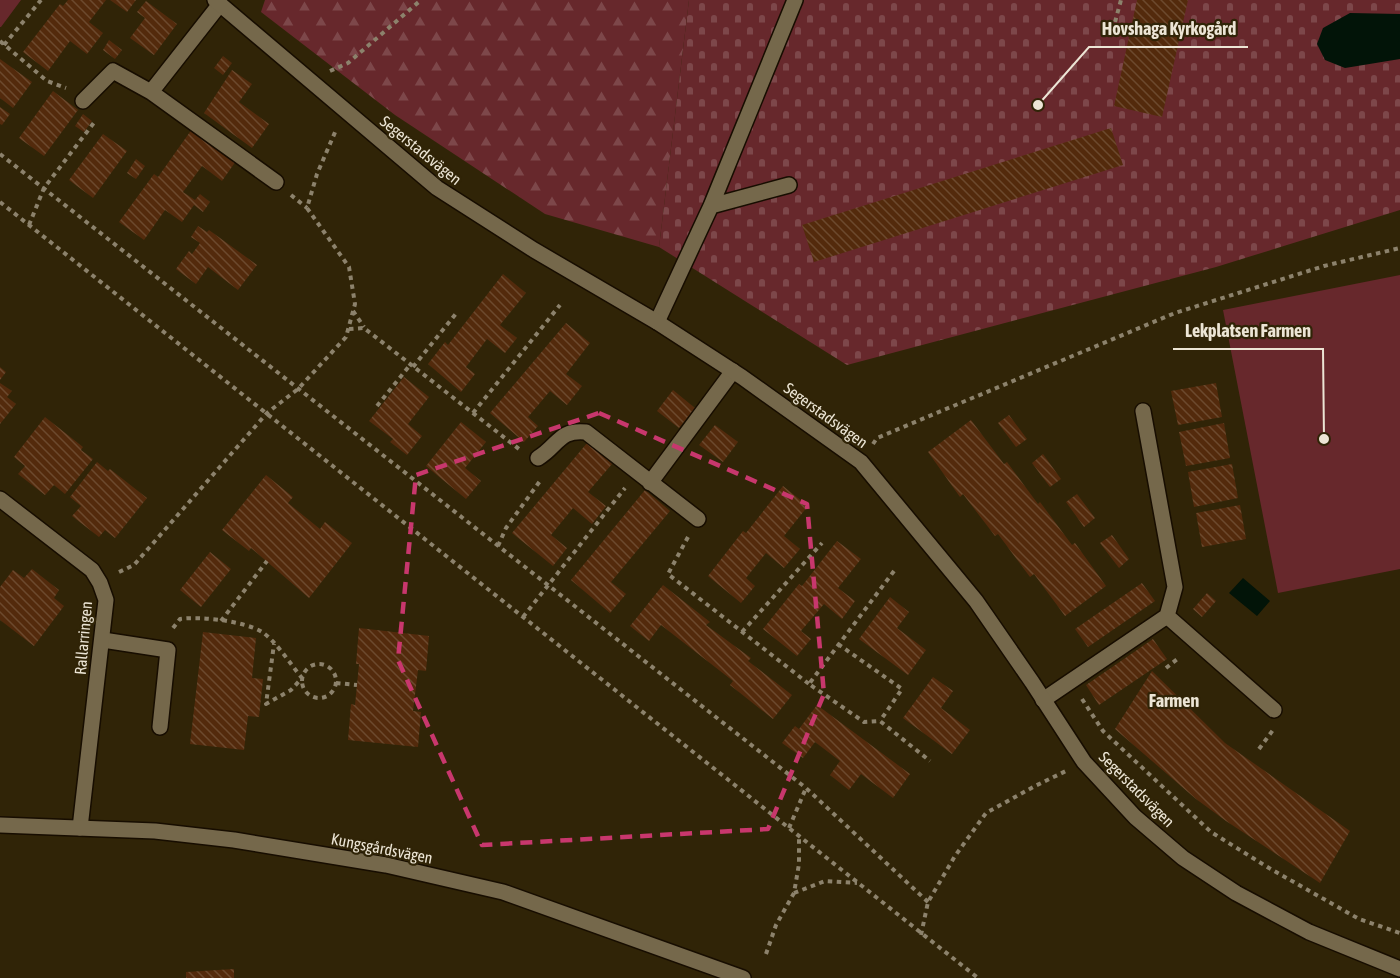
<svg xmlns="http://www.w3.org/2000/svg" width="1400" height="978" viewBox="0 0 1400 978" font-family="'Asap Condensed',sans-serif">
<style>
.forest{fill:url(#forest-firs)}
.cemetery{fill:url(#cemetery-stones)}
.park{fill:#67282c}
.water{fill:#021408}
.building{fill:url(#building-back-hatch)}
.lines{fill:none;stroke-linecap:round;stroke-linejoin:round}
.service-casing{stroke:#170d00;stroke-width:18}
.minor-casing{stroke:#170d00;stroke-width:18}
.tertiary-casing{stroke:#170d00;stroke-width:18}
.path{stroke:#8c826c;stroke-width:4;stroke-dasharray:4.5 4.5;stroke-linecap:butt}
.service{stroke:#75684b;stroke-width:15}
.minor{stroke:#75684b;stroke-width:15}
.tertiary{stroke:#75684b;stroke-width:15}
.marked{fill:none;stroke:#c8376d;stroke-width:4.5;stroke-dasharray:12 8;stroke-linejoin:round}
.labels{text-anchor:middle;stroke-width:4.5;stroke-linejoin:round;paint-order:stroke}
.street-label{font-size:16px;fill:#ece5d5;stroke:#302407}
.neighbourhood-label{font-size:18px;font-weight:bold;fill:#ece5d5;stroke:#302407}
.leader{fill:none;stroke:#ece5d5;stroke-width:2}
.callout-dot{fill:#ece5d5;stroke:#302407;stroke-width:2}
.callout-label{font-size:18px;text-anchor:middle;font-weight:bold;fill:#ece5d5;stroke:#302407;stroke-width:4.5;stroke-linejoin:round;paint-order:stroke}
</style>
<defs>
<pattern id="forest-firs" width="22" height="20" patternUnits="userSpaceOnUse" patternTransform="scale(1.5)"><rect width="22" height="20" fill="#67282c"/><path d="M5 1l3.5 6h-7zM16 11l3.5 6h-7z" fill="#7d474a"/></pattern>
<pattern id="cemetery-stones" width="16" height="16" patternUnits="userSpaceOnUse" patternTransform="scale(1.5)"><rect width="16" height="16" fill="#67282c"/><path d="M2 7V4a2 2 0 0 1 4 0v3zM10 15v-3a2 2 0 0 1 4 0v3z" fill="#7d474a"/></pattern>
<pattern id="building-back-hatch" width="6" height="6" patternUnits="userSpaceOnUse" patternTransform="scale(1.5)"><rect width="6" height="6" fill="#532a0c"/><path d="M-1 5l2 2M0 0l6 6M5-1l2 2" fill="none" stroke="#6c492e"/></pattern>
</defs>
<rect width="100%" height="100%" fill="#302407"/>
<!-- forest -->
<path class="forest" d="M265,0H689L659,247L545,214L395,115L261,12Z"/>
<!-- cemetery -->
<path class="cemetery" d="M689,0H1400V210L1216,267L847,365L659,247Z"/>
<!-- park -->
<path class="park" d="M0,0H21L1,27H0Z
M1400,275V569L1278,593L1223,310Z"/>
<!-- water -->
<path class="water" d="M1350,13L1400,14V59L1345,68L1325,60L1317,44L1323,28Z
M1243,578L1270,601L1257,616L1229,593Z"/>
<!-- building -->
<path class="building" d="M68,0H106L89,22L103,33L87,54L70,41L48,71L23,52L60,4L63,6Z
M110,0H136L127,12Z
M1137,0H1188L1162,117L1114,106Z
M146,1L177,24L154,55L130,38L145,18L137,12Z
M109,40L122,50L115,59L103,50Z
M223,56L232,63L223,75L214,68Z
M0,59L32,82L13,108L0,98Z
M232,70L252,84L239,102L269,124L252,148L204,113Z
M53,91L78,110L44,156L19,138Z
M0,107L10,114L2,125L0,124Z
M83,114L92,121L84,132L75,126Z
M1111,128L1123,165L814,262L802,225Z
M192,129L236,161L222,181L202,166L183,192L195,200L200,194L210,202L203,212L194,205L182,222L165,210L144,240L119,222L154,174L158,177Z
M103,134L127,151L93,198L69,180Z
M136,159L145,166L136,179L127,173Z
M198,226L207,232L209,230L257,265L238,290L208,267L196,284L176,269L189,251L192,254L200,243L191,237Z
M503,274L526,293L500,325L517,338L505,353L487,339L466,367L475,374L461,392L428,364L445,342L448,345Z
M566,323L590,343L566,374L582,386L567,405L550,391L528,417L538,426L524,442L490,413Z
M0,367L6,372L0,380Z
M404,377L429,397L408,424L422,436L407,455L390,442L393,439L369,421Z
M0,383L12,391L7,397L16,404L0,424Z
M1216,383L1222,417L1178,425L1171,391Z
M673,390L695,408L679,428L657,411Z
M1009,415L1027,439L1016,447L998,423Z
M45,417L83,447L81,450L93,459L65,494L54,485L45,495L18,474L25,466L14,457Z
M971,420L1004,464L1007,462L1038,504L1040,502L1072,545L1075,543L1106,586L1065,616L1034,574L1030,577L998,534L995,536L963,494L960,497L928,452Z
M461,422L486,442L465,468L481,481L466,499L426,466Z
M1224,423L1230,458L1186,466L1179,432Z
M715,425L738,442L723,462L699,445Z
M587,443L612,464L588,492L606,506L592,524L573,508L551,535L567,548L553,566L512,533Z
M1043,454L1061,479L1050,487L1032,463Z
M97,462L108,471L110,469L147,498L115,538L105,530L99,537L72,516L81,506L70,497Z
M1232,464L1238,498L1194,507L1188,472Z
M266,475L293,497L288,503L320,529L325,522L352,543L309,598L251,548L249,551L222,530Z
M783,486L808,506L784,536L800,549L784,568L766,553L746,578L755,586L741,603L708,576L743,531L746,533Z
M645,490L670,511L611,582L626,594L610,613L571,580Z
M1077,494L1095,518L1084,527L1066,502Z
M1240,505L1246,539L1202,547L1196,513Z
M1112,535L1129,559L1119,568L1100,543Z
M837,541L861,559L838,588L855,601L842,619L824,604L801,631L811,639L797,656L763,629L799,584L802,586Z
M210,552L231,569L201,607L180,590Z
M32,569L59,590L54,598L64,606L34,646L0,620V587L13,570L24,578Z
M1142,583L1155,601L1088,647L1075,629Z
M663,585L710,622L706,625L751,658L748,661L792,695L773,719L730,685L733,681L661,625L649,641L630,626Z
M1207,593L1216,601L1202,617L1193,609Z
M890,597L909,612L897,628L926,650L908,675L859,639Z
M359,628L429,636L426,671L418,670L413,711L421,712L418,747L348,740L351,704L355,705L357,685L359,664H356Z
M203,632L256,638L252,678L263,679L259,717L248,716L244,750L190,744Z
M1153,639L1167,659L1099,705L1086,685Z
M1152,671L1225,743L1350,831L1320,883L1226,821L1196,799L1115,729Z
M933,677L953,691L941,708L970,730L952,754L903,718Z
M817,705L910,774L893,798L861,774L849,790L830,775L840,761L815,742L803,758L782,743L795,726L799,729Z
M234,969V978H186V972Z"/>
<g class="lines">
<!-- service casing -->
<g class="service-casing">
<path id="service" d="M220,4L151,92L276,182
M83,101L113,71L151,92
M711,206L789,185
M657,322L711,206L795,0
M1143,411L1175,587L1167,616
M538,458C558,446 559,429 586,432L698,519
M650,483L733,371
M103,640L168,650L160,727
M1043,700L1167,616L1274,710"/>
</g>
<!-- minor casing -->
<g class="minor-casing">
<path id="minor" d="M215,0L437,188L534,250L657,322L742,377L861,462L976,601L1032,682L1084,762L1135,817L1183,858L1236,893L1309,932L1400,969
M0,499L92,570L100,583L106,600L80,828"/>
</g>
<!-- tertiary casing -->
<g class="tertiary-casing">
<path id="tertiary" d="M0,825L155,831L234,840L386,865L503,892L743,978"/>
</g>
<!-- path -->
<path class="path" d="M1115,22L1121,0
M0,41L47,81L66,88
M4,45L41,0
M330,71L348,63L421,0
M0,154L806,788L928,902
M291,195L307,208
M0,202L978,978
M29,225L44,188L96,120
M353,311L364,327
M349,329L364,328L519,449
M413,367L458,311
M377,406L410,365
M473,413L560,305
M873,444L877,438L1175,313L1324,266L1400,248
M688,537L668,574L809,684
M498,546L506,528L540,481V478
M894,571L809,684L864,722L880,721L930,761
M119,572L134,565L267,413L298,389L346,337L355,304L349,267L307,208L317,174L336,130
M523,617L625,488
M221,621L267,561
M173,628L180,619C201,616 244,621 262,632C276,641 291,665 302,678L291,690L266,704L274,644
M742,632L822,543
M838,644L902,689L880,721
M302 681a17 17 0 1 1 34 0a17 17 0 1 1-34 0Z
M1166,668L1180,657
M336,683L357,685
M1082,699L1103,731L1211,832L1269,868L1359,919L1400,933
M1259,749L1273,730
M789,828L806,788
M794,893L825,881L857,883
M921,935L928,902L955,856L986,813L1035,786L1066,771
M766,954L776,925L794,893L799,864V837"/>
<!-- service -->
<use href="#service" class="service"/>
<!-- minor -->
<use href="#minor" class="minor"/>
<!-- tertiary -->
<use href="#tertiary" class="tertiary"/>
</g>
<!-- marked area -->
<path class="marked" d="M599,413L807,504L824,694L768,829L482,845L398,660L416,475Z"/>
<g class="labels">
<!-- street labels -->
<g class="street-label">
<text transform="translate(421 150) rotate(39)" y="6">Segerstadsvägen</text>
<text transform="translate(826 415) rotate(36)" y="6">Segerstadsvägen</text>
<text transform="translate(83 638) rotate(-85)" y="6">Rallarringen</text>
<text transform="translate(1137 789) rotate(45)" y="6">Segerstadsvägen</text>
<text transform="translate(382 848) rotate(11)" y="6">Kungsgårdsvägen</text>
</g>
<!-- neighbourhood labels -->
<g class="neighbourhood-label">
<text x="1174" y="707">Farmen</text>
</g>
</g>
<!-- callouts -->
<path class="leader" d="M1038 105L1089 47H1248M1324 439L1323 349H1173"/>
<g class="callout-dot">
<circle cx="1038" cy="105" r="6"/>
<circle cx="1324" cy="439" r="6"/>
</g>
<g class="callout-label">
<text x="1169" y="35">Hovshaga Kyrkogård</text>
<text x="1248" y="337">Lekplatsen Farmen</text>
</g>
</svg>
